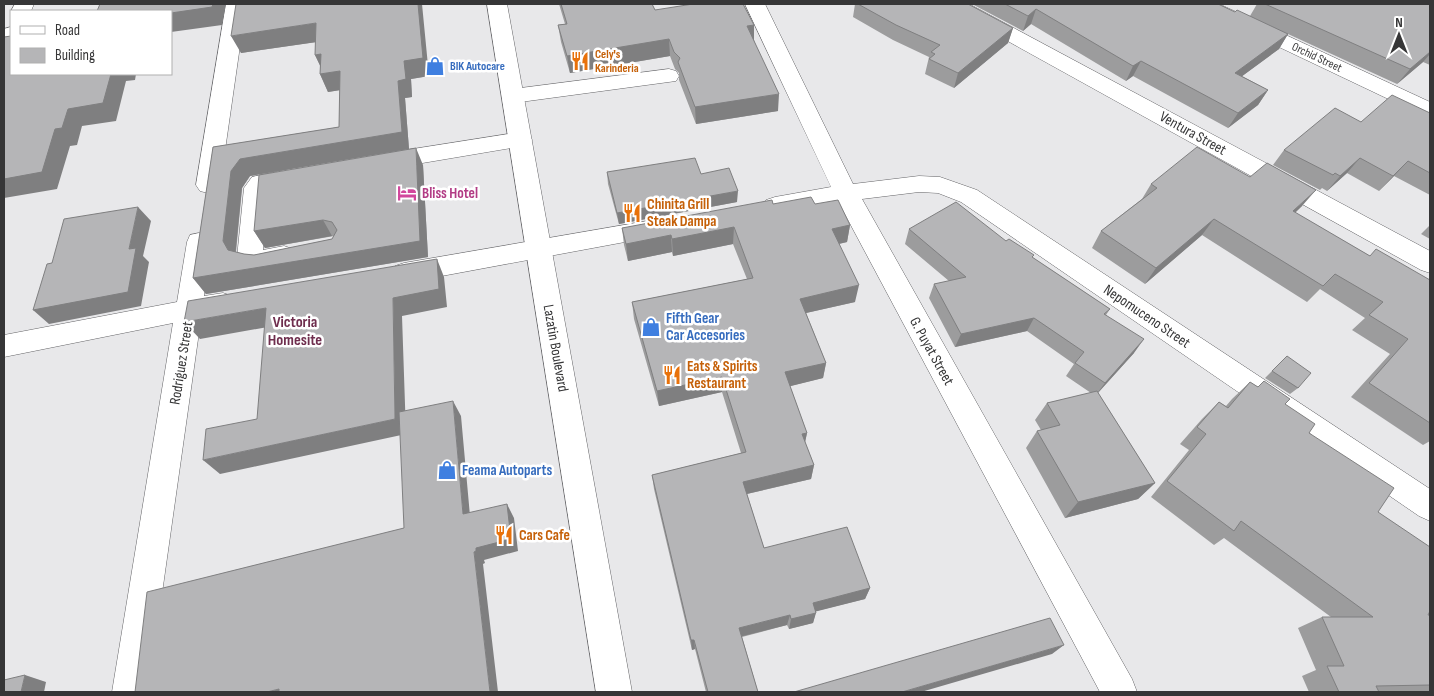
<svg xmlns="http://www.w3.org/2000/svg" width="1434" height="696" viewBox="0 0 1434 696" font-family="'Sofia Sans Condensed',sans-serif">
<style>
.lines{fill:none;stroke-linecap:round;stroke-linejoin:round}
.minor-casing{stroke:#646467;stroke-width:1}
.major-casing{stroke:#646467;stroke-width:1}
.minor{fill:#fff;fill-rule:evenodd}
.major{fill:#fff;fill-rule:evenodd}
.wall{fill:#9c9c9d}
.shaded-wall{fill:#7f7f80}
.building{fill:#b5b5b7;stroke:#7f7f80}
.labels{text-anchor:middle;stroke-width:5;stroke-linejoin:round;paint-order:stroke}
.far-food-label{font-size:12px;font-weight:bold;fill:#c56008;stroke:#fff;text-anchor:start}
.far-street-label{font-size:12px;fill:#363637;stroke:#fff}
.far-shop-label{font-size:12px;font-weight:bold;fill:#366cbe;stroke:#fff;text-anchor:start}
.street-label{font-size:15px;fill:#363637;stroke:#fff}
.hotel-label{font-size:15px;font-weight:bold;fill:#b23c85;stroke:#fff;text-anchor:start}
.food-label{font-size:15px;font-weight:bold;fill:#c56008;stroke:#fff;text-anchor:start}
.shop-label{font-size:15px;font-weight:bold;fill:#366cbe;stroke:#fff;text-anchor:start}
.neighbourhood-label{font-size:16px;font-weight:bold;fill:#6f2e4e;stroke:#fff}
</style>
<rect width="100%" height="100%" fill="#e8e8ea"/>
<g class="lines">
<!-- minor casing -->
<g class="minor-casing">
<path id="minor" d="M15,4H34L31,11H11Z
M226,4H246L220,185L216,191L208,193L200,191L196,185Z
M745,4H765L853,184L919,176L940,177L977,190L1430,489V521L1419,516L961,202L938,193L919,192L862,199L1132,679L1137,692H1100L839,203L775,215L766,212L763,206L766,200L775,197L831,187Z
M945,4H969L1430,251V273L1421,270L948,8Z
M1194,4H1219L1430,102V117L1422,115L1197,8Z
M11,27V53L4,55V29Z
M669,69L676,71L679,76L676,81L513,103L505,101L502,96L505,91L513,89Z
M521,132L529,135L532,140L529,145L381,170L373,168L369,162L373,156L381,154Z
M294,168L302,170L306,176L302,182L268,190L263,250L284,246L293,249L297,256L293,263C275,268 259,272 241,265L237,258L244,188L252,177Z
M659,219L668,222L671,228L668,234L404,283L395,280L391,273L395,266L404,263Z
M199,233L208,235L211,242L204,296L223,293L232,296L236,303L232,310L201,318L148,692H112L173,323L4,357V335L177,302L187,242L190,235Z"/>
</g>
<!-- major casing -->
<g class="major-casing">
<path id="major" d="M487,4H507L632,692H596Z"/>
</g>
<!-- minor -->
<use href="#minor" class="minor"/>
<!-- major -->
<use href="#major" class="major"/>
</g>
<!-- wall -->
<path class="wall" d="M236,4L429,76L411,79L412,97L405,98L409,149L250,176L242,188L236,252L244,254L254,255L332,239L334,236L265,248L254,231L423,165L428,257L206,294L193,278L213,147L339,127L340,90L328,92L320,74V65L315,55L316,42L241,53Z
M559,4H652L655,10L754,25V40L778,111L696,124L679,80V73L675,69L670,56L570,73L561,42L558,25L565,24Z
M855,4H968L1013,28L1008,43L954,88L925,74L929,57L893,40L853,17Z
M972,4H1218L1235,12L1250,16L1257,4H1430V65L1423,62L1397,84L1288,34L1279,49L1242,76L1268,90L1258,105L1228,128L1133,76L1126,81L1031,24L1023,31Z
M1430,113V195L1394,176L1379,191L1347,173L1327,191L1322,188L1320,190L1273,165L1284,150L1361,122Z
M607,172L701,174L737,202L619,224L608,184Z
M1151,184L1302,206L1295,213L1370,256L1430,280V441L1423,445L1351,397L1390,354L1352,330L1365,318L1320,289L1307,302L1202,235L1145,284L1092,248L1101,231L1142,199Z
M773,204H815L850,225L847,242L839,244L855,302L806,313L826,363L823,378L790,386L807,433L805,442L814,465L811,479L747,494L764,548L870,588L865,599L816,611L813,623L789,629L787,625L742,637L758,692H706L695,649L692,650L654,489L652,475L741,453L722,392L659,406L634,319L632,302L747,279L733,244L673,256L672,252L628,261L624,245L622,228Z
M1430,225V239L1421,234Z
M909,229L1006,241L1033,258L1110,309L1106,315L1134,353L1098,393L1155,483L1138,499L1065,518L1026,448L1037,431L1041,430L1035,420L1047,403L1091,393L1066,376L1074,364L1027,331L955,347L929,298L934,284L949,281L905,244Z
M1287,356L1298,388L1290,394L1265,378Z
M1250,382L1285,404L1378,512L1428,615H1430V692H1309L1302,676L1316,670L1298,628L1322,617H1331L1224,538L1214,545L1151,497L1189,450L1180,444L1202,419L1219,402L1226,406L1232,399Z"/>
<!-- shaded-wall -->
<path class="shaded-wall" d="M213,4H226L222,25L171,32V13Z
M418,4H422L429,76L411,79L412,97L405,98L409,149L250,176L242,188L235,258L228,250L223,241L231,171L240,159L402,132L398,81L404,61Z
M1036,9L1031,24L1023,31L1028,16Z
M316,23L324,41L241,53L231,36Z
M754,25V42L747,26Z
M1013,28L1008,43L954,88L958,73Z
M1288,34L1279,49L1226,88L1235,73Z
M669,39L670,56L570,73L567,56Z
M1430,52V54L1423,62L1397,84L1410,69Z
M321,54L323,72L315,55Z
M1141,61L1133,76L1126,81L1133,66Z
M340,71L347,89L328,92L320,74Z
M111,74H136L135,80L126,81L116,121L82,126L77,145L70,146L57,189L4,198V179L55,129L68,109Z
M1268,90L1258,105L1228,128L1238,113Z
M779,94L778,111L696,124L695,107Z
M416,148L423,165L428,257L206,294L193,278L420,241Z
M1360,158L1347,173L1327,191L1340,176Z
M1408,161L1394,176L1379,191L1393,176Z
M1316,190L1302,206L1279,227L1293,211Z
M738,191L737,202L619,224L617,213Z
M138,207L151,221L143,256L149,262L141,306L49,324L33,310L129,249Z
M1214,219L1202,235L1145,284L1156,268Z
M323,220L332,236L265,248L254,231Z
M850,225L847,242L829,246L832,229Z
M734,227L733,244L673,256L672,239Z
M671,235L672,252L628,261L626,244Z
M437,259L444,277L447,307L402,316L406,434L220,474L203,460L395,419L393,298Z
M859,285L855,302L797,315L800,299Z
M266,308L279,325L200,339L184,322Z
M1034,318L1027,331L955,347L961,334Z
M1144,339L1134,353L1095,396L1105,383Z
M826,363L823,378L783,388L785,372Z
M722,377V392L659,406L657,391Z
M453,401L461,416L471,527L463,514Z
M807,433L804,447L802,434Z
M814,465L811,479L742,495L743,482Z
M1155,483L1138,499L1065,518L1078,502Z
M507,504L514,518L518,551L484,560L485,563L483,564L498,692H490L474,552L476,548Z
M870,588L865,599L810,613L813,603Z
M816,613L813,623L789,629L791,619Z
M790,615L787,625L739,637V628Z
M691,640H694L695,649L692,650Z
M1064,645L1052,654L921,692H902Z
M25,675L46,682L44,692H21Z
M279,689L286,692H267Z"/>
<!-- building -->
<path class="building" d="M100,4H213L212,7L171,13V11H97Z
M236,4H418L423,58L404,61L406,79L398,81L402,132L240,159L231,171L223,241L228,250L244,254L254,255L332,239L337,230L332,222L323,220L254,231L259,175L416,148L420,241L193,278L213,147L339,127L340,71L320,74L321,54L315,55L316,23L231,36Z
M561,4H652L655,10L693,4H743L754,25L747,26L779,94L695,107L678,62L680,58L674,52L669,39L567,56L558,25L567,24Z
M858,4H968L1013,28L958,73L929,59L935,54L931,52L940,45L896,25Z
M1005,4H1218L1235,12L1237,10L1288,34L1235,73L1268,90L1238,113L1141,61L1133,66L1036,9L1028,16Z
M1265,4H1430V52L1410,69Z
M11,36V74H111L103,103L68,109L62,128L55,129L42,172L4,179V37Z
M1392,95L1430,113V173L1408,161L1393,176L1360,158L1340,176L1335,173L1333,175L1284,150L1335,108L1361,122Z
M1197,147L1250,177L1267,163L1316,190L1293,211L1370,256L1376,249L1430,280V423L1369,383L1408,339L1369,315L1383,302L1335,274L1323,286L1214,219L1156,268L1101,231L1157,188L1151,184Z
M695,158L701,174L729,168L738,191L617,213L607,172Z
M811,197L815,204L838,200L850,225L832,229L859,285L800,299L826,363L785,372L807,433L802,434L814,465L743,482L764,548L847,527L870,588L813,603L816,613L791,619L790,615L739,628L758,692H708L694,640H691L652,475L746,452L722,377L657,391L632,302L753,278L734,227L672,239L671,235L626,244L622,228L772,200L773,204Z
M956,202L1006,241L1009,239L1034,255L1032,257L1110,309L1104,314L1144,339L1105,383L1075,363L1084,352L1034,318L961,334L934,284L966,277L909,229Z
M138,207L129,249L136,248L128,292L33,310L47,264L52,263L64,219Z
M437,259L439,289L393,298L395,419L203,460L206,429L257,419L266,308L184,322L188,301Z
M1287,356L1311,373L1298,388L1272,371Z
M1264,381L1290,399L1285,404L1315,424L1309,433L1394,488L1378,512L1430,547V611L1428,615H1430V685L1376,686L1379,692H1339L1327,666H1344L1322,617H1373L1241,521L1234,531L1167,481L1206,434L1197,427L1219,402L1228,408L1250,382L1258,387Z
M1097,391L1155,483L1078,502L1037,431L1060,425L1047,403Z
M453,401L463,514L507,504L511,539L476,548V551L474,552L490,692H279V689L267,692H135L147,592L404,528L399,412Z
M1050,618L1064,645L902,692H794Z
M25,675L21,692H4V680Z"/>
<!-- icons -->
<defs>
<g id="restaurant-bare" transform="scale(1.5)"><path d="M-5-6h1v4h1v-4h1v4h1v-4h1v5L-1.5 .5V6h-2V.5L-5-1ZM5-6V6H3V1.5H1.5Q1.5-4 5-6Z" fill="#e8710a" stroke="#fff" stroke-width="2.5" paint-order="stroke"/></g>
<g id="shop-bare" transform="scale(1.5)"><path d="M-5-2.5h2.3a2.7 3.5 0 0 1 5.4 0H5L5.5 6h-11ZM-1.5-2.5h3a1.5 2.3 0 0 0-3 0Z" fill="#3f7fe0" stroke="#fff" stroke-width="2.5" paint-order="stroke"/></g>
<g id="hotel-bare" transform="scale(1.5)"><path d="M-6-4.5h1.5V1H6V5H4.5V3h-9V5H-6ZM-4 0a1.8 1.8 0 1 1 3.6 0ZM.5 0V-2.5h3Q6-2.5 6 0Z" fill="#d1479c" stroke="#fff" stroke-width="2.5" paint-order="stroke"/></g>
</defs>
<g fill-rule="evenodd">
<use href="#restaurant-bare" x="580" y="61"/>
<use href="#shop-bare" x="435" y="66"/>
<use href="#hotel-bare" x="407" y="193"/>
<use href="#restaurant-bare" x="632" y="213"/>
<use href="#shop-bare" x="651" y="327"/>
<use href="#restaurant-bare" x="672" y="375"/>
<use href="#shop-bare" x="447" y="470"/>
<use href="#restaurant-bare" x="504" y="535"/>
</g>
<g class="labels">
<!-- far-food labels -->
<g class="far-food-label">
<text x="595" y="58">Cely's<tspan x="595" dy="14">Karinderia</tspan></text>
</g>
<!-- far-street labels -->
<g class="far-street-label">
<text transform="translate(1317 57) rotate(25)" y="4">Orchid Street</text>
</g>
<!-- far-shop labels -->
<g class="far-shop-label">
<text x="450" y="70">BIK Autocare</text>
</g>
<!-- street labels -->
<g class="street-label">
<text transform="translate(1193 133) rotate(29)" y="5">Ventura Street</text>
<text transform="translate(1147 316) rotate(34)" y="5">Nepomuceno Street</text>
<text transform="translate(556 348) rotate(80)" y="5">Lazatin Boulevard</text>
<text transform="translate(932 351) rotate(61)" y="5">G. Puyat Street</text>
<text transform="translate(181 363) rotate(-81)" y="5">Rodriguez Street</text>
</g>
<!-- hotel labels -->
<g class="hotel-label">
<text x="422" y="198">Bliss Hotel</text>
</g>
<!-- food labels -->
<g class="food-label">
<text x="647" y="209">Chinita Grill<tspan x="647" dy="17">Steak Dampa</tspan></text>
<text x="687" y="371">Eats &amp; Spirits<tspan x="687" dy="17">Restaurant</tspan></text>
<text x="519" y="540">Cars Cafe</text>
</g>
<!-- shop labels -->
<g class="shop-label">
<text x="666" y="323">Fifth Gear<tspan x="666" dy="17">Car Accesories</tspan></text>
<text x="462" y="475">Feama Autoparts</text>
</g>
<!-- neighbourhood labels -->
<g class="neighbourhood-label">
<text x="295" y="327">Victoria<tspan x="295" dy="18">Homesite</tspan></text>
</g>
</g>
<!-- border -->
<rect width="1434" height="696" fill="none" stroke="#363637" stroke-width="10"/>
<!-- legend -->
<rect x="10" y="10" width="162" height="65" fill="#ffffff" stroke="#afafaf"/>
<rect x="20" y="26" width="25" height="8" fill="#ffffff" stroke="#afafaf"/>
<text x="55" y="35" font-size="15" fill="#363637">Road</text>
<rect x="20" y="48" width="25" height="15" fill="#b5b5b7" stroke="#afafaf"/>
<text x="55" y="60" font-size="15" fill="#363637">Building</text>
<!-- north arrow -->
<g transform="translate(1399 35)" stroke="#ffffff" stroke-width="4" paint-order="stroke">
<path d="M0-4L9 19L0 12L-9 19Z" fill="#363637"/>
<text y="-8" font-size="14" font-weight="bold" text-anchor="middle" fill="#363637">N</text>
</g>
</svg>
